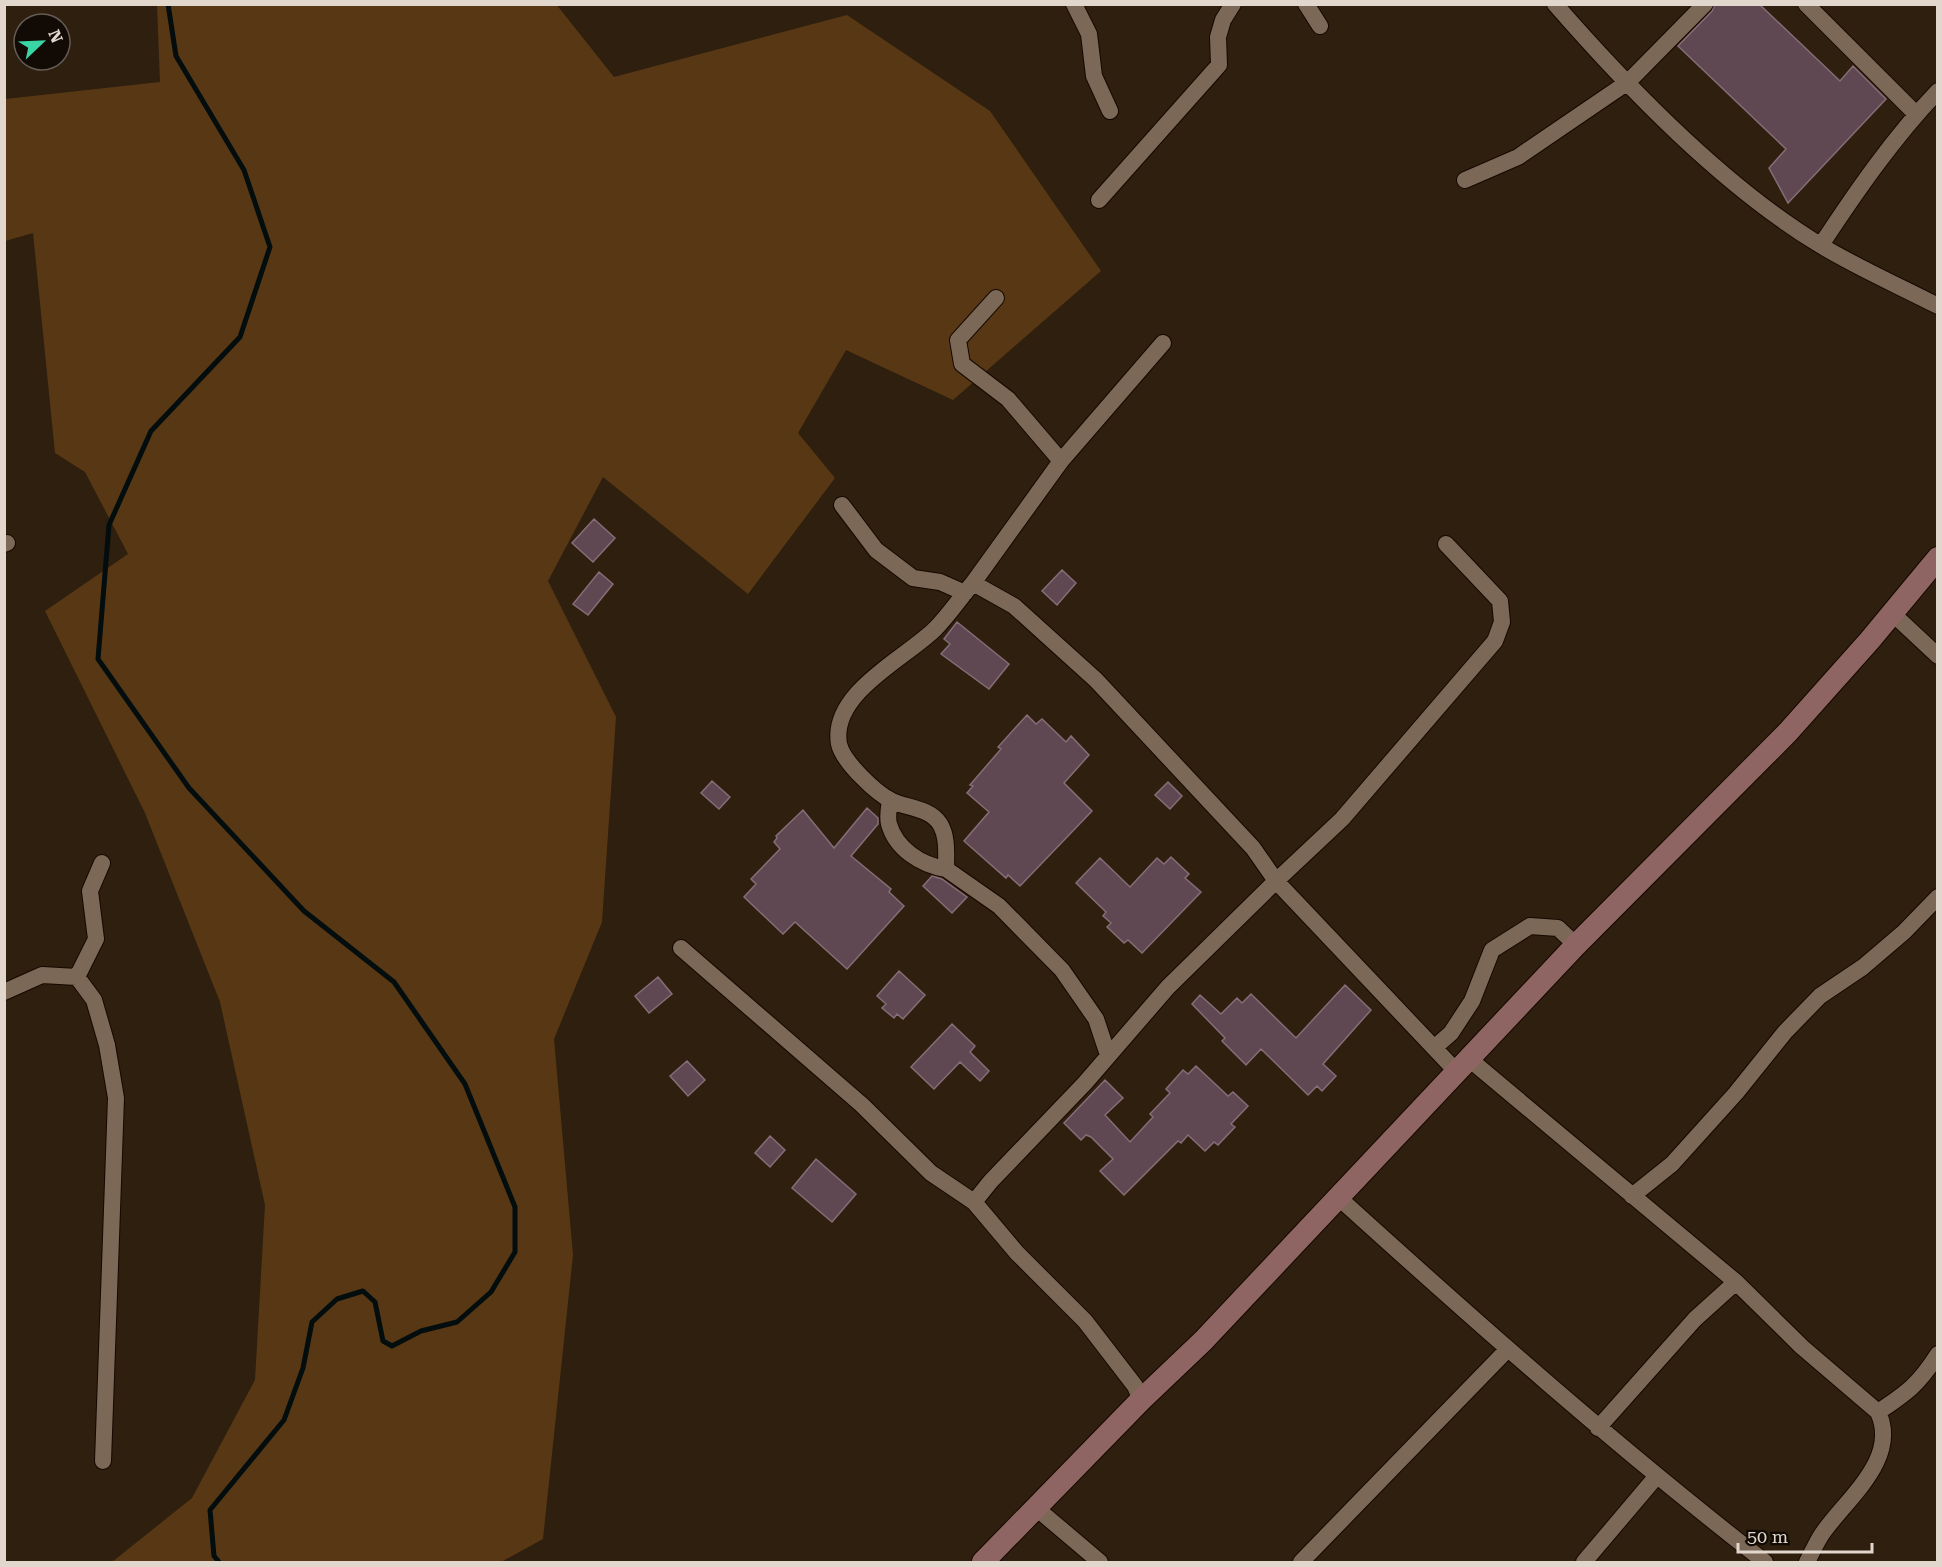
<svg xmlns="http://www.w3.org/2000/svg" width="1942" height="1567" viewBox="0 0 1942 1567" font-family="'Roboto Serif',serif">
<style>
.green{fill:#583814}
.lines{fill:none;stroke-linecap:round;stroke-linejoin:round}
.stream{stroke:#030d0e;stroke-width:5}
.building{fill:#604853;stroke:#866d78;stroke-width:1.5}
.street-casing{stroke:#160800;stroke-width:18}
.secondary-casing{stroke:#160800;stroke-width:24}
.street{stroke:#7b6856;stroke-width:16}
.secondary{stroke:#8f6563;stroke-width:22}
</style>
<rect width="100%" height="100%" fill="#2e1f0e"/>
<!-- green -->
<path class="green" d="M556,4L614,77L847,15L990,111L1101,271L953,400L846,350L798,433L835,478L748,594L603,477L548,581L616,717L602,922L554,1039L573,1255L543,1539L501,1562H112L192,1498L255,1380L265,1205L220,1002L145,813L45,611L128,554L85,472L55,453L33,233L5,241V99L160,82L157,5Z"/>
<g class="lines">
<!-- stream -->
<path class="stream" d="M168,4L176,56L244,170L270,247L240,337L151,431L109,525L98,659L189,788L304,911L394,982L465,1084L515,1207V1252L491,1292L457,1322L421,1331L392,1346L383,1341L375,1302L363,1291L337,1299L312,1322L303,1368L284,1420L210,1510L214,1556L219,1562"/>
</g>
<!-- building -->
<path class="building" d="M1715,4H1759L1840,81L1853,66L1886,99L1788,203L1769,168L1786,149L1678,46L1712,11Z
M594,519L615,538L593,562L572,543Z
M1062,570L1076,583L1057,605L1042,591Z
M599,572L613,584L588,615L573,604Z
M957,622L1009,664L989,689L941,654L950,644L944,639Z
M1027,715L1036,724L1042,719L1066,742L1071,736L1089,755L1064,783L1092,811L1020,886L1008,875L1006,878L964,841L989,812L967,793L973,786L970,785L1001,749L998,747Z
M712,781L730,797L719,809L701,793Z
M1168,782L1182,796L1170,809L1155,795Z
M867,808L878,818V824L851,856L891,889L889,892L904,906L847,969L795,922L783,934L744,897L756,884L751,879L780,849L774,842L777,838L776,836L803,810L834,848Z
M1171,857L1189,874L1185,878L1201,892L1142,953L1128,940L1124,943L1107,927L1111,923L1103,916L1106,912L1076,883L1100,858L1130,887L1157,858L1164,864Z
M932,876L942,879L967,897L952,913L923,886Z
M899,971L925,995L903,1019L897,1014L894,1018L882,1008L886,1004L877,996Z
M658,977L672,994L649,1013L635,996Z
M1345,985L1371,1010L1323,1064L1336,1076L1322,1091L1317,1086L1308,1095L1261,1049L1246,1065L1222,1041L1225,1038L1192,1004L1200,995L1221,1014L1237,998L1242,1003L1251,994L1296,1038Z
M952,1024L975,1046L970,1052L989,1071L980,1081L960,1062L934,1089L911,1067Z
M687,1061L705,1080L688,1096L670,1076Z
M1196,1066L1228,1096L1233,1092L1248,1106L1231,1124L1235,1127L1218,1145L1214,1142L1205,1151L1188,1135L1181,1143L1178,1141L1124,1195L1100,1171L1113,1159L1091,1137L1086,1135L1081,1140L1064,1123L1105,1080L1123,1098L1105,1115L1130,1142L1153,1117L1150,1114L1170,1093L1166,1089L1183,1070L1188,1074Z
M770,1136L785,1150L770,1167L755,1153Z
M816,1159L856,1194L832,1222L792,1188Z"/>
<g class="lines">
<!-- street casing -->
<g class="street-casing">
<path id="street" d="M1074,4L1089,34L1094,76L1110,111
M1306,4L1320,26
M1555,4C1630,90 1723,186 1820,245C1858,268 1899,286 1938,306
M1806,4L1916,114
M1465,180L1518,157L1628,82L1705,4
M1099,200L1219,65L1218,37L1223,20L1233,4
M1821,245C1856,192 1893,138 1938,91
M996,298L958,340L962,364L1008,399L1061,461
M842,505L876,550L913,578L940,582L965,593
M4,544L7,543
M973,583L1061,461L1163,343
M1892,613L1938,656
M890,800C889,807 887,817 889,824C896,849 921,865 946,869
M681,948L862,1105L931,1173L974,1202L1017,1253L1085,1321L1135,1386L1141,1400
M77,977L96,939L90,891L102,863
M4,992L42,975L77,977L94,1000L107,1045L116,1098L103,1461
M1434,1048L1451,1033L1472,1001L1492,950L1530,926L1558,928L1576,945
M1108,1055L1096,1019L1062,970L999,906L946,869C946,855 948,837 940,824C930,808 907,808 892,801C876,793 843,762 839,744C830,693 906,658 935,629C949,615 960,598 973,583L1014,606L1096,680L1253,848L1276,881L1342,819L1495,641L1502,622L1500,601L1446,544
M1468,1058L1736,1282L1802,1347L1878,1412C1900,1459 1846,1499 1822,1534C1816,1543 1812,1553 1807,1562
M1632,1196L1672,1164L1736,1093L1785,1032L1820,996L1863,967L1904,932L1938,897
M1338,1197C1477,1323 1617,1447 1765,1562
M974,1202L991,1181L1085,1083L1168,987L1276,881L1456,1071
M1878,1412C1907,1393 1919,1384 1938,1354
M1598,1428L1695,1319L1736,1282
M1035,1507L1100,1562
M1301,1562L1507,1350
M1584,1562L1656,1477"/>
</g>
<!-- secondary casing -->
<g class="secondary-casing">
<path id="secondary" d="M983,1562L1141,1400L1203,1341L1576,945L1788,732L1870,640L1938,558"/>
</g>
<!-- street -->
<use href="#street" class="street"/>
<!-- secondary -->
<use href="#secondary" class="secondary"/>
</g>
<!-- border -->
<rect width="1942" height="1567" fill="none" stroke="#e2d7cd" stroke-width="12"/>
<!-- north arrow -->
<g transform="translate(42 42) rotate(67)"><circle r="28" fill="#110a05" stroke="#655c55" stroke-width="1.5"/>
<path d="M0-4.5L10 22L0 15L-10 22Z" fill="#3ad4a5"/>
<text y="-9" font-size="16" font-weight="bold" text-anchor="middle" fill="#e2d7cd">N</text>
</g>
<!-- scale -->
<path d="M1738 1543v9h134v-9" fill="none" stroke="#e2d7cd" stroke-width="3"/>
<text x="1747" y="1543" font-size="18" fill="#e2d7cd" stroke="#110a05" stroke-width="4.5" paint-order="stroke">50 m</text>
</svg>
